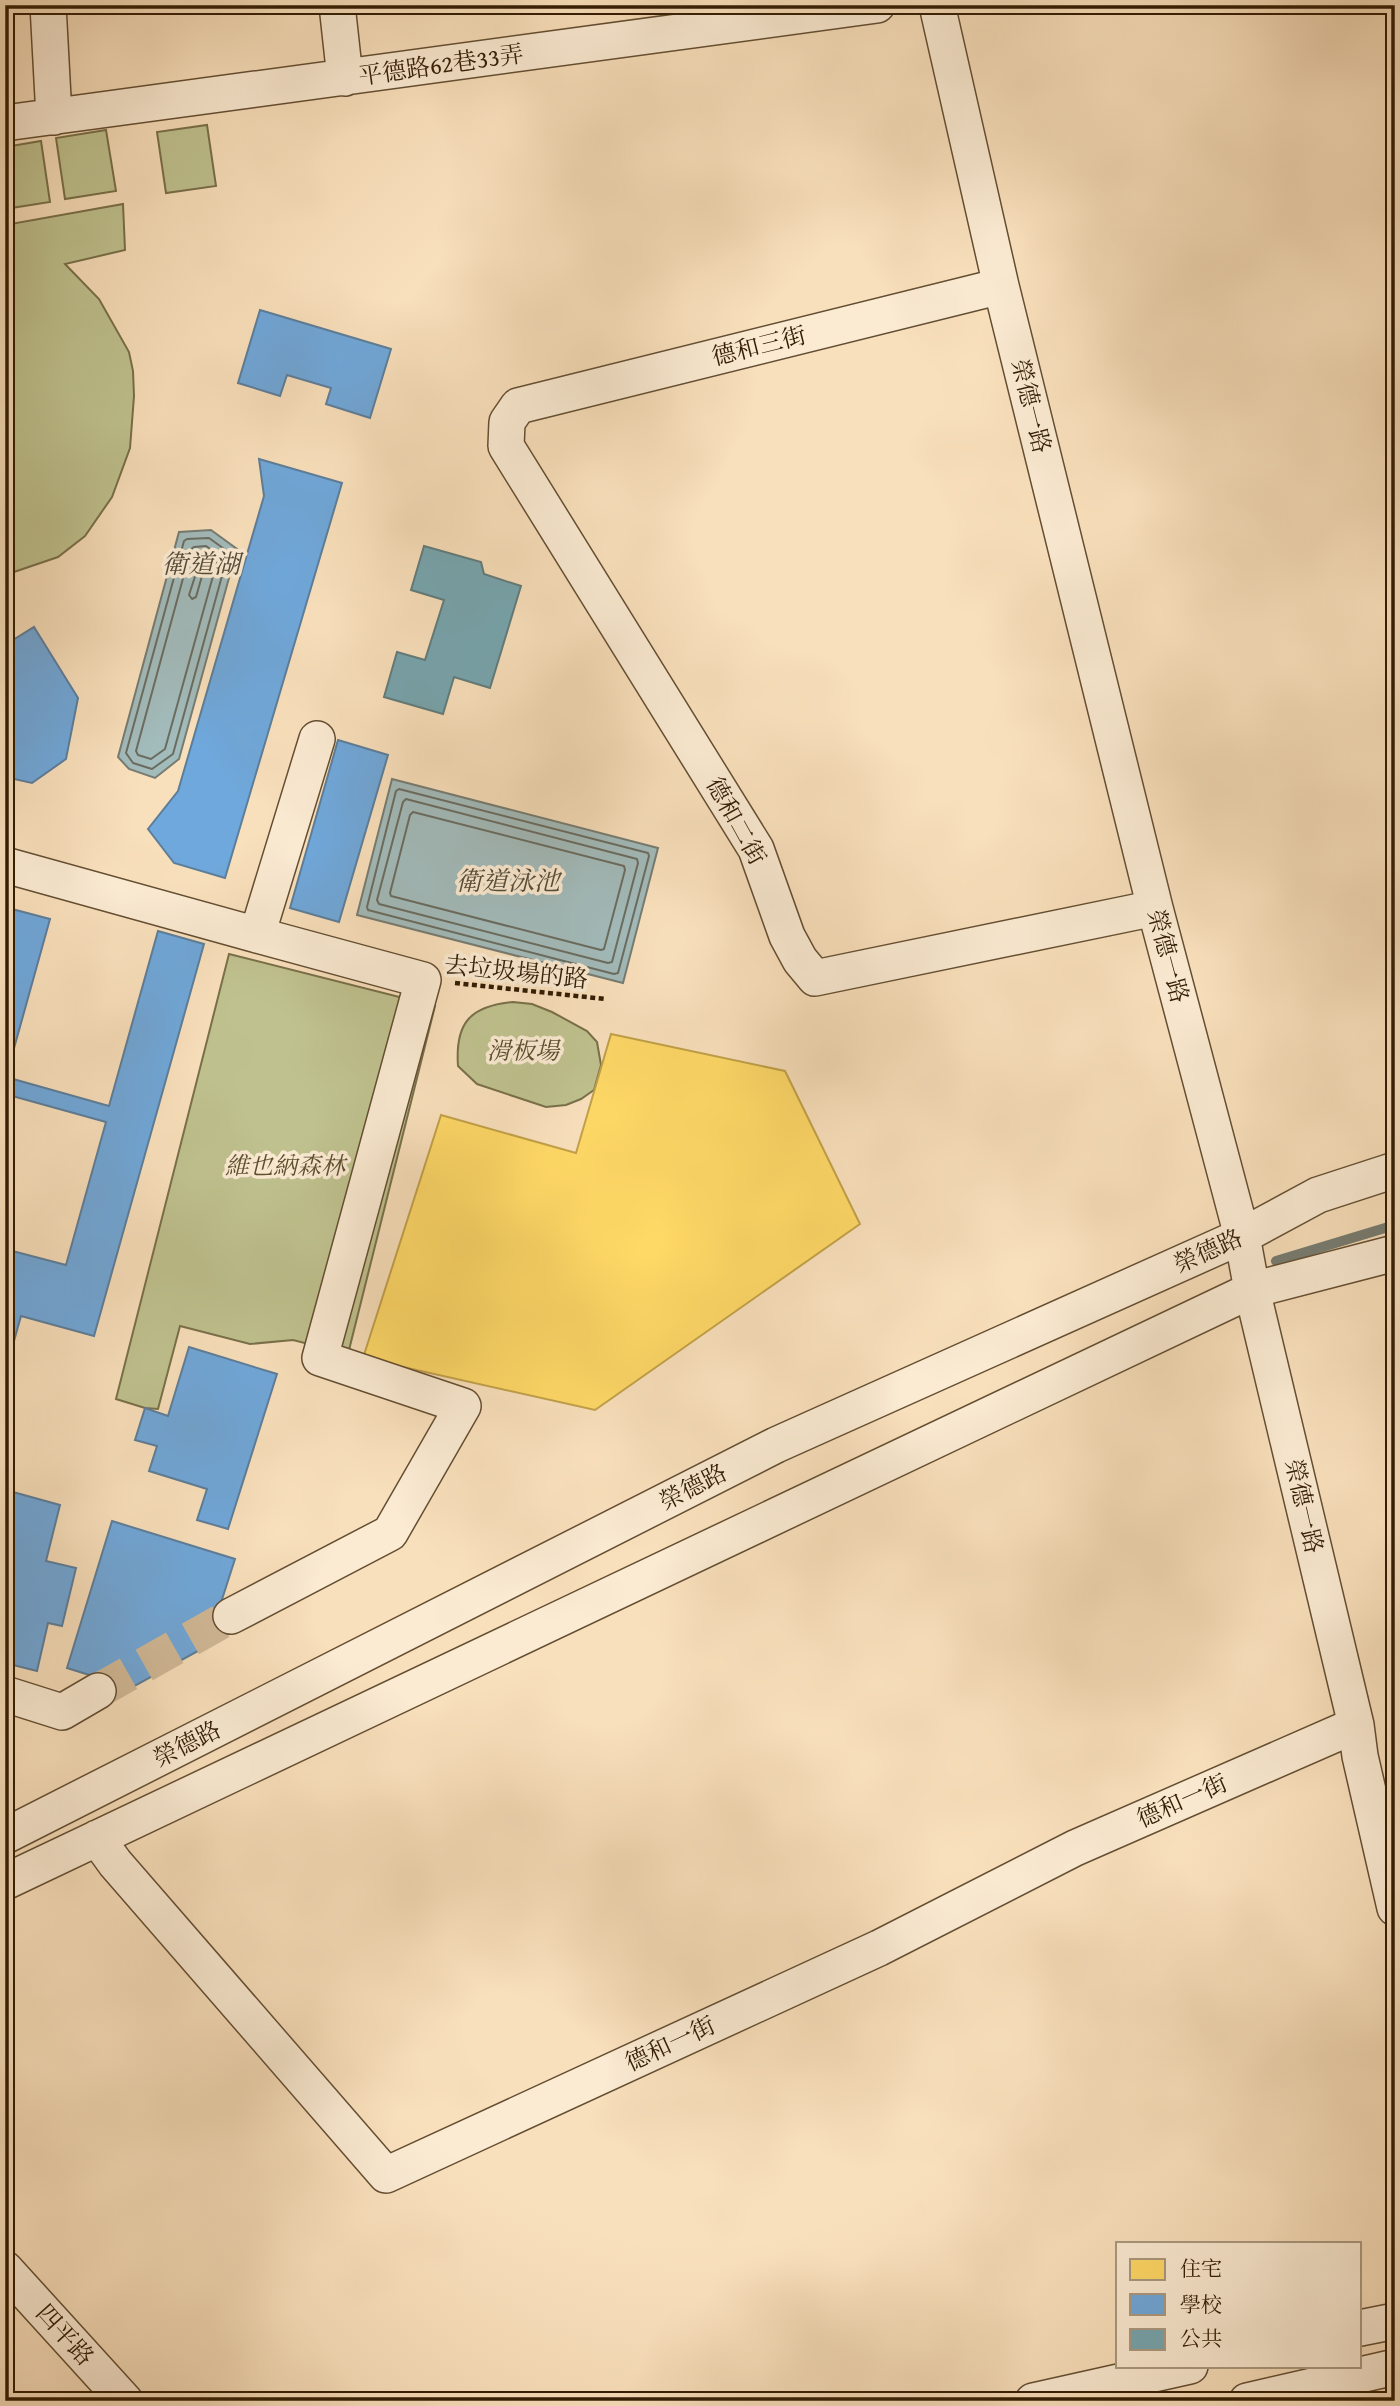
<svg xmlns="http://www.w3.org/2000/svg" width="1400" height="2406" viewBox="0 0 1400 2406" font-family="'Gentium Book Plus','Noto Serif TC',serif">
<style>
.green{fill:#bfc28f;stroke:#79704a;stroke-width:2}
.water{fill:#a2bbbb;stroke:#767c72;stroke-width:2}
.homes{fill:#ffd966;stroke:#c2a149;stroke-width:2}
.schools{fill:#6fa8dc;stroke:#5d7e9b;stroke-width:2}
.public{fill:#76a5af;stroke:#627c7c;stroke-width:2}
.lines{fill:none;stroke-linecap:round;stroke-linejoin:round}
.shore{stroke:#6a6c60;stroke-width:2}
.stream{stroke:#767c72;stroke-width:10}
.minor-tunnel{stroke:#d1b997;stroke-width:35;stroke-dasharray:35 18;stroke-linecap:butt}
.minor-casing{stroke:#644e32;stroke-width:38}
.path{stroke:#331d04;stroke-width:4.5;stroke-dasharray:5 3.5;stroke-linecap:butt}
.minor{stroke:#fbebd3;stroke-width:35}
.labels{text-anchor:middle;stroke-width:7;stroke-linejoin:round;paint-order:stroke}
.street-label{font-size:24px;fill:#331d04;stroke:#fbebd3}
.park-label{font-size:24px;font-style:italic;fill:#5d4f2e;stroke:#fbebd3}
.water-label{font-size:26px;font-style:italic;fill:#544c3b;stroke:#fbebd3}
</style>
<rect width="100%" height="100%" fill="#f9e0bc"/>
<filter id="stains"><feTurbulence type="fractalNoise" baseFrequency=".00286" numOctaves="4"/><feColorMatrix values="0 0 0 0 .2 0 0 0 0 .09 0 0 0 0 .02 0 0 0 .5 -.17"/></filter>
<radialGradient id="worn" r=".72"><stop offset=".6" stop-color="#630" stop-opacity="0"/><stop offset="1" stop-color="#630" stop-opacity=".3"/></radialGradient>
<!-- green -->
<path class="green" d="M207,125L216,186L166,193L157,132Z
M106,130L116,191L65,199L56,138Z
M41,141L50,202L5,209V147Z
M123,204L125,250L65,264L99,299L129,352L133,371L134,396L130,448L112,497L85,536L58,557L5,575V225Z
M229,954L435,1006L348,1354L293,1340L250,1344L180,1326L158,1409L145,1408L116,1399Z
M513,1002L532,1004L552,1012L587,1031L597,1042L601,1065L594,1090L581,1099L566,1105L546,1107L477,1084L458,1066C455,1024 469,1006 513,1002Z"/>
<!-- water -->
<path class="water" d="M211,530L237,549L179,759L155,778L129,769L118,757L179,532Z
M392,779L658,848L623,983L357,915Z"/>
<!-- homes -->
<path class="homes" d="M611,1034L785,1071L860,1224L595,1410L363,1358L441,1115L576,1153Z"/>
<!-- schools -->
<path class="schools" d="M260,310L391,349L370,418L326,404L331,388L287,375L280,396L238,383Z
M259,459L342,483L225,878L174,863L148,829L178,791L264,496Z
M34,627L78,698L66,759L32,783L5,777V645Z
M338,740L388,755L339,922L290,908Z
M12,909L50,919L6,1077L109,1106L158,931L204,944L94,1336L21,1316L5,1373V1249L66,1265L106,1122L5,1094V933Z
M189,1347L277,1374L228,1529L197,1520L207,1489L149,1471L157,1446L135,1440L145,1408L168,1416Z
M13,1492L60,1505L46,1561L76,1568L62,1626L48,1623L37,1671L5,1663V1522Z
M112,1521L235,1559L207,1646L131,1688L67,1668Z"/>
<!-- public -->
<path class="public" d="M424,546L481,562L484,574L521,586L490,688L454,677L443,714L384,697L397,652L425,660L444,600L411,590Z"/>
<g class="lines">
<!-- shore -->
<path class="shore" d="M209,538L227,551L228,554L173,754L152,769L133,763L126,753L184,541L187,539Z
M206,546L217,554L218,558L165,749L151,759L138,755L136,751L191,549L194,547Z
M201,558H204L206,562L196,597L192,599L189,595Z
M399,789L648,853L649,856L618,973L614,974L368,910L367,907L396,791Z
M406,799L637,859L638,863L612,962L608,963L379,904L377,900L403,802Z
M413,812L624,866L625,870L604,949L601,950L391,896L390,893L410,815Z"/>
<!-- stream -->
<path class="stream" d="M1276,1261L1395,1225"/>
<!-- minor-tunnel -->
<path class="minor-tunnel" d="M98,1691L231,1616"/>
<!-- minor casing -->
<g class="minor-casing">
<path id="minor" d="M48,5L54,117
M337,5L345,78
M937,5L1001,286L1155,908L1242,1236L1252,1290L1356,1725L1360,1756L1395,1908
M5,123L877,5
M1001,286L518,406L507,422L506,446L756,849L787,936L800,960L815,978L1155,908
M5,865L257,935L317,739
M231,1616L390,1533L463,1406L320,1358L423,980L257,935
M5,1694L62,1712L98,1691
M5,1836L776,1445L1242,1236L1318,1195L1395,1170
M97,1838L115,1863L386,2175L879,1948L1075,1848L1356,1725
M5,1882L1252,1290L1395,1253
M5,2269L125,2401
M1360,2328L1395,2321
M1033,2401L1190,2366
M1247,2401L1395,2367"/>
</g>
<!-- path -->
<path class="path" d="M455,983L605,999"/>
<!-- minor -->
<use href="#minor" class="minor"/>
</g>
<g class="labels">
<!-- street labels -->
<g class="street-label">
<text transform="translate(441 65) rotate(-8)" y="8">平德路62巷33弄</text>
<text transform="translate(759 346) rotate(-14)" y="8">德和三街</text>
<text transform="translate(1031 406) rotate(76)" y="8">榮德一路</text>
<text transform="translate(736 821) rotate(61)" y="8">德和二街</text>
<text transform="translate(1168 956) rotate(75)" y="8">榮德一路</text>
<text transform="translate(516 972) rotate(6)" y="8">去垃圾場的路</text>
<text transform="translate(1208 1251) rotate(-24)" y="8">榮德路</text>
<text transform="translate(693 1487) rotate(-27)" y="8">榮德路</text>
<text transform="translate(1304 1506) rotate(77)" y="8">榮德一路</text>
<text transform="translate(187 1744) rotate(-27)" y="8">榮德路</text>
<text transform="translate(1182 1801) rotate(-24)" y="8">德和一街</text>
<text transform="translate(670 2044) rotate(-25)" y="8">德和一街</text>
<text transform="translate(65 2335) rotate(48)" y="8">四平路</text>
</g>
<!-- park labels -->
<g class="park-label">
<text x="523" y="1059">滑板場</text>
<text x="285" y="1174">維也納森林</text>
</g>
<!-- water labels -->
<g class="water-label">
<text x="201" y="573">衛道湖</text>
<text x="508" y="890">衛道泳池</text>
</g>
</g>
<!-- margin -->
<rect width="1400" height="2406" fill="none" stroke="#f9e0bc" stroke-width="28"/>
<rect x="7" y="7" width="1386" height="2392" fill="none" stroke="#331d04" stroke-width="3.5"/>
<rect x="14" y="14" width="1372" height="2378" fill="none" stroke="#331d04" stroke-width="2"/>
<!-- legend -->
<rect x="1116" y="2242" width="245" height="126" fill="#fbebd3" stroke="#ab9980" stroke-width="2"/>
<rect x="1130" y="2259" width="35" height="21" fill="#ffd966" stroke="#ab9980" stroke-width="2"/>
<text x="1180" y="2276" font-size="21" fill="#331d04">住宅</text>
<rect x="1130" y="2294" width="35" height="21" fill="#6fa8dc" stroke="#ab9980" stroke-width="2"/>
<text x="1180" y="2312" font-size="21" fill="#331d04">學校</text>
<rect x="1130" y="2329" width="35" height="21" fill="#76a5af" stroke="#ab9980" stroke-width="2"/>
<text x="1180" y="2346" font-size="21" fill="#331d04">公共</text>
<rect width="100%" height="100%" filter="url(#stains)"/>
<rect width="100%" height="100%" fill="url(#worn)"/>
</svg>
